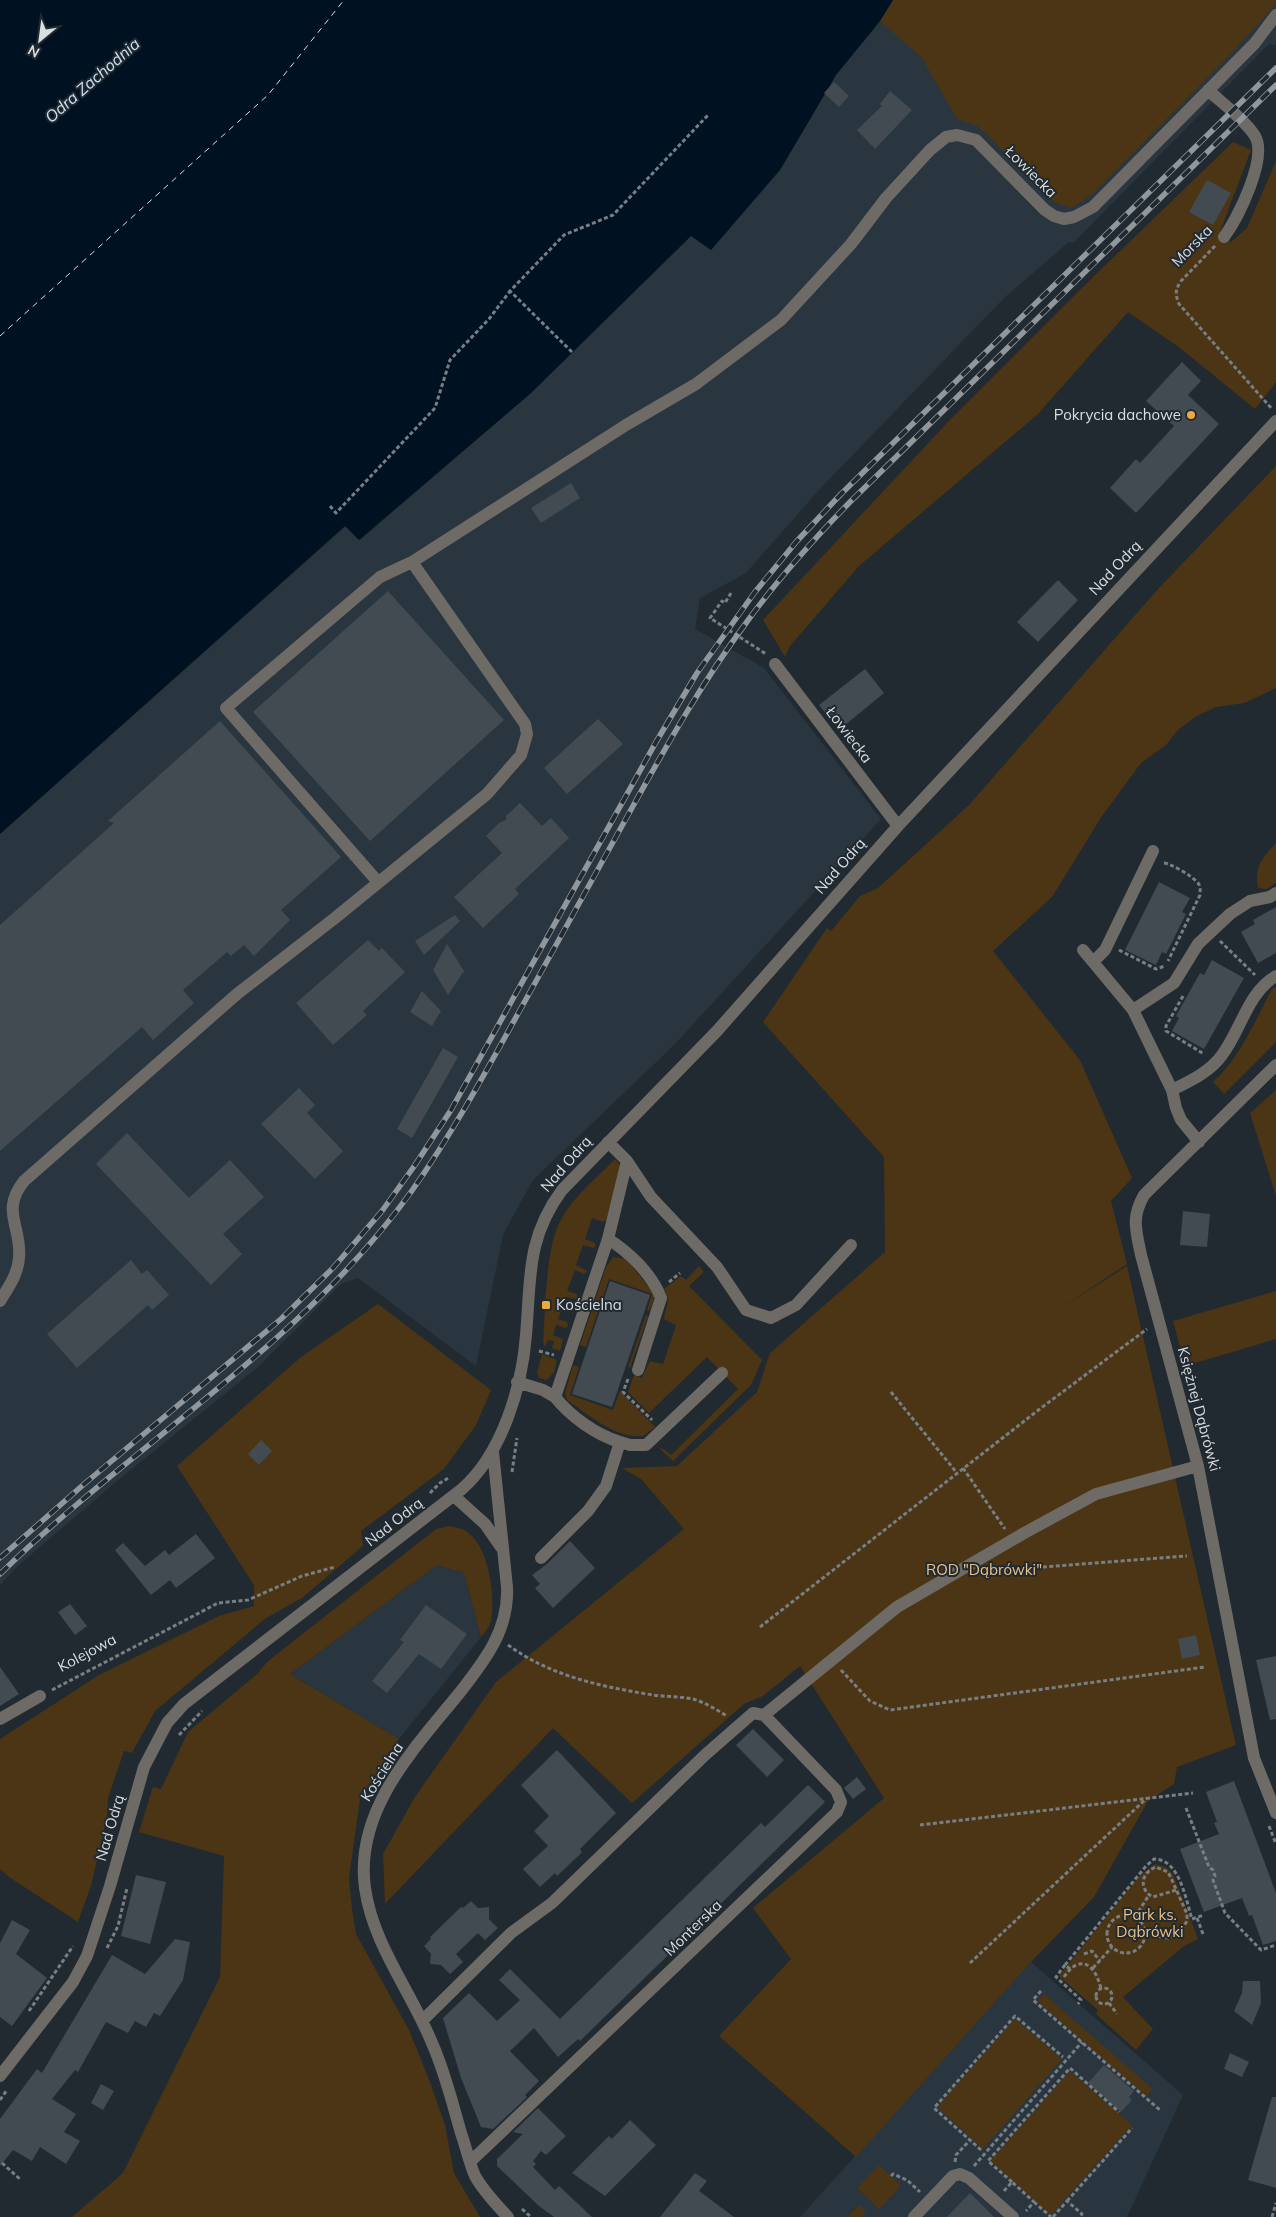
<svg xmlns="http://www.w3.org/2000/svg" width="1276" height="2217" viewBox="0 0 1276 2217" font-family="Mulish,sans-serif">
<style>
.built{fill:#293640}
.green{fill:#4b3514}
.water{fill:#012}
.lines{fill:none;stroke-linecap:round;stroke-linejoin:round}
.ferry{stroke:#cbe2f5;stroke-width:1;stroke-dasharray:6 5;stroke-linecap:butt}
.building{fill:#424b52}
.path{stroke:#787f84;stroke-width:3;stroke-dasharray:4 2.5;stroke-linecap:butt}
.minor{stroke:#6e6b67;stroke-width:12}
.rail-casing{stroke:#91989d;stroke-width:5.5}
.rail{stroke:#212a30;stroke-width:4;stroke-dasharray:11;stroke-linecap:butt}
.poi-dot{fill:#eea83c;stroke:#212a30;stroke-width:2}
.labels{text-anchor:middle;stroke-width:4;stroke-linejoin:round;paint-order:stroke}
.street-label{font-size:15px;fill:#d9dee2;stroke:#212a30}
.poi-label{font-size:15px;fill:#d9dee2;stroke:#212a30;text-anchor:end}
.park-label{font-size:15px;fill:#ebc087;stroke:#212a30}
.water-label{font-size:16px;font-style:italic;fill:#cbe2f5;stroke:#212a30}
</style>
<rect width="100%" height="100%" fill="#212a30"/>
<!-- built -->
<path class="built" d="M893,0H1276V45L1269,44L1074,242H1069L1004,298L818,491L746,573L700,598L695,629L764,668L881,819L674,1045L533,1180L503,1235L476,1366L358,1278L341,1284L258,1367L122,1477L20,1564L0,1585V834L346,526L360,540L531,393L691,236L711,250L780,170L836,75L880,21Z
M437,1565L464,1573L481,1637L399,1739L290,1674Z
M1031,1962L1183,2095L1127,2217H800Z"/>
<!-- green -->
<path class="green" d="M893,0H1276V4L1230,55L1092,194L1072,208L1054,202L978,126L957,119L922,58L880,21Z
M1233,142L1251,150L1220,232L1231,242L1247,228L1276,161V382L1255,409L1180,348L1128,312L1038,414L859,566L790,646L785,657L763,620L947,423L1088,282Z
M1276,466V688L1244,703L1216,707L1195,717L1178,730L1166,745L1141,763L1102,816L1052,897L993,951L1080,1060L1132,1178L1111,1201L1127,1264L1061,1308L1127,1266L1236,1745L1177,1767L1174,1784L1148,1801L1094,1897L1031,1962L856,2157L719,2036L791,1959L753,1908L884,1798L800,1666L763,1696L744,1704L632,1803L553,1728L385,1904L383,1854L415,1797L496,1682L684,1529L641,1479L622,1468L677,1466L757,1392L770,1353L885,1252L884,1157L763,1022L827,928L831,931L860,896L878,888L969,805L1158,589Z
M1276,843V883L1266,889L1258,888C1254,866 1262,859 1276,843Z
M1276,987V1042L1224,1094L1213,1082C1240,1058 1255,1021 1272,989Z
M1276,1090V1196L1250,1113Z
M615,1159L621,1166L620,1172L606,1220L603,1222L592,1218L585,1239L595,1243L596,1246L593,1248L583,1245L576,1265L587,1271L584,1274L575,1270L567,1291L577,1294V1299L566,1297L558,1319L567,1322L568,1326L566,1328L556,1325L553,1335L563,1339L560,1351L552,1348L554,1341L548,1340L545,1347L543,1341L545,1310H548V1301L545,1300C548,1277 548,1253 556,1231C566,1202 595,1180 615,1159Z
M613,1257L626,1259L653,1292L654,1298L650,1311L647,1310L652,1294L609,1279L586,1347L580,1345L606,1267Z
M699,1266L704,1272L689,1286L762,1360L751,1385L673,1461L658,1447L665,1450L671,1455L738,1389L707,1357L649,1413L628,1392L634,1375L642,1378L650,1361L663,1364L676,1325L664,1319C665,1307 672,1301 664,1289L681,1276L686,1280Z
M1276,1291V1339L1185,1366L1173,1321Z
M378,1304L491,1390L476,1425L444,1469L361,1531L363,1546L302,1598L266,1618L155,1711L132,1753L124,1751L108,1798L107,1816L91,1886L78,1922L9,1877L0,1869V1739L99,1675L219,1616L254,1606V1585L177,1466L301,1357Z
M646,1315L648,1316L630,1368L628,1367Z
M542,1354L557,1360L554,1372L547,1380L539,1378L537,1373Z
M573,1365L579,1367L570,1395L613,1410L620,1391L655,1427L643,1436C616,1439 589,1415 567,1400L565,1393Z
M449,1526C454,1527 460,1528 464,1530C489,1542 497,1600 490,1624C488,1629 484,1633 481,1637L464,1573L437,1565L290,1674L399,1739L360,1799L349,1878L352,1909L356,1934L409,2030L430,2082L445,2125L454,2173L480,2217H72L123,2173L220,1977L224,1856L139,1832L153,1787L161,1789L188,1732L257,1674L267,1662L436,1529Z
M1155,1864L1166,1867L1173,1874L1198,1939L1184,1946L1123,1997L1153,2029L1136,2050L1096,2014L1098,2010L1059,1976L1141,1874Z
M1044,1994L1153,2089L1146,2096L1037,2001Z
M1015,2019L1062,2059L983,2149L937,2107Z
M1070,2071L1132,2125L1051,2215L990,2161Z
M879,2165L901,2186L879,2209L857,2188Z
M859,2205L866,2212L862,2217H848Z"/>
<!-- water -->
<path class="water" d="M0,0H893L880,21L836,75L780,170L711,250L691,236L531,393L359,540L345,526L0,834Z"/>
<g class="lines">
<!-- ferry -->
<path class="ferry" d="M0,336L268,95L344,0"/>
</g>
<!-- building -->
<path class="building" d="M834,82L849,96L839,107L824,93Z
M890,91L912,110L875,149L857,130L882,106L880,104Z
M1207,180L1231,193L1213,225L1189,212Z
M1182,362L1201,381L1188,395L1219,424L1136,513L1110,488L1136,459L1140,463L1174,426L1146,401Z
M571,483L580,498L541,523L531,508Z
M1058,580L1078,600L1038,642L1017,622Z
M388,591L504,720L370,841L253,712Z
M865,669L884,693L839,730L819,705Z
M598,719L623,744L567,794L544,768Z
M220,721L341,857L281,910L290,920L254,956L244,945L231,956L227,952L183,990L194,1003L153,1040L142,1027L0,1151V925L114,823L108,821Z
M520,803L542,826L551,818L569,838L515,889L519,894L483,928L454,897L502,853L486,836L499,823L506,820V816Z
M1159,882L1190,898L1182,912L1186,914L1166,954L1162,952L1156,965L1125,950Z
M1276,907V953L1258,963L1241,932L1255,924L1253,920Z
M455,915L460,921L424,955L415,941Z
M368,940L379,951L382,948L405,972L363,1011L367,1015L333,1045L296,1003Z
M447,944L464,971L448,995L433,970Z
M1212,960L1244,978L1204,1049L1172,1031L1179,1018L1176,1016L1200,973L1204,975Z
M422,991L441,1011L432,1026L410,1012Z
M443,1048L458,1057L412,1138L397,1129Z
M299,1088L315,1105L307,1113L343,1151L315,1179L261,1124Z
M127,1133L189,1198L230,1160L264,1197L223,1234L242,1254L211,1285L96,1164Z
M1183,1211L1210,1214L1207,1247L1180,1245Z
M131,1260L142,1274L147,1270L169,1295L152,1310L148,1305L77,1368L47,1334Z
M610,1281L650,1295L612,1407L572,1394Z
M261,1440L272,1451L259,1465L248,1454Z
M196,1534L215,1558L176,1588L170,1580L151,1595L115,1550L123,1543L145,1566L165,1550L169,1555Z
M570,1541L595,1568L553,1608L535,1588L540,1584L532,1575L547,1564Z
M70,1604L87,1626L75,1635L58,1612Z
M426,1605L467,1634L441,1669L419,1654L387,1693L372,1681L404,1642L400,1640Z
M1196,1635L1200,1655L1182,1659L1178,1639Z
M1276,1656V1719L1270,1720L1256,1660Z
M0,1667L19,1694L0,1706Z
M753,1729L784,1760L767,1777L736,1745Z
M557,1750L616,1813L580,1849L582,1852L577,1857L557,1876L555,1873L540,1887L523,1869L548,1846L534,1831L549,1816L521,1785Z
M857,1777L866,1789L853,1799L844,1788Z
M1234,1781L1276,1893V1941L1263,1945L1252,1915L1249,1916L1242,1898L1204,1912L1180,1849L1219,1834L1214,1823L1217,1822L1206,1792Z
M808,1785L825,1802L580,2041L578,2039L558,2057L534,2028L510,2051L539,2081L525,2095L527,2097L493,2129L481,2127L461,2078L443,2018L469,1993L497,2021L520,2000L499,1980L510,1969L560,2019L761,1823L765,1827Z
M136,1875L166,1882L150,1944L121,1936Z
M471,1901L478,1908L489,1907V1919L498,1928L485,1940L478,1933L456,1954L463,1962L450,1974L441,1965L430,1964L431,1954L424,1946L431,1939L430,1937L461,1907L463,1908Z
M12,1920L30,1930L16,1954L47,1978L12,2026L0,2017V1943Z
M175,1939L190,1942L183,1980L160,2016L154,2013L146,2027L135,2021L128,2033L106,2022L78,2072L75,2070L52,2099L76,2114L64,2132L80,2141L66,2164L40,2147L32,2161L13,2150L0,2166V2119L37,2069L42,2073L112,1955L145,1974Z
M1243,1981H1260L1261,2003L1252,2025L1234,2011L1242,1993Z
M1230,2053L1249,2062L1242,2077L1224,2069Z
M1104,2065L1134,2091L1129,2097L1132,2100L1121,2112L1088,2083Z
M101,2084L114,2091L103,2110L91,2103Z
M1272,2097H1276V2188L1248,2180Z
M538,2108L566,2136L546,2155L541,2151L533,2161L536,2164L533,2167L555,2190L559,2186L592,2217H554L539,2206L497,2166V2159L523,2134L513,2132Z
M630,2120L656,2145L605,2196L572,2173L609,2136L612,2139Z
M695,2173L707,2181L699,2191L734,2217H660Z
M970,2193L994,2217H947Z"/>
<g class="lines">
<!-- path -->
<path class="path" d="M1215,246L1181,281C1175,290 1175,294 1179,304L1272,409
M572,352L510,291L564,235L613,215L709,114
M330,506L336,513L435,408L450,360L489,319L510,291
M731,593L725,603L722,601L710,618L766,654
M1164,863C1172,864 1192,876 1198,883C1201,887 1200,891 1200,895L1168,961
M1220,941L1255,975
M1119,950L1156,969L1165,966
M1183,996L1166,1026V1031L1204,1054
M669,1282L680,1273
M539,1351L554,1355
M628,1379L623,1392L652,1420
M891,1392L957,1473
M963,1468L1005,1529
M512,1472L517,1438
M430,1493L440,1483L450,1477
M991,1571L1187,1556
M760,1627L1041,1408L1147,1329
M508,1645C549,1675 598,1686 647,1694C662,1697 678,1696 693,1699C704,1702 717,1710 727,1716
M841,1670L870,1701L890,1710L1205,1667
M52,1690L218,1603L248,1600L302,1576L335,1567
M179,1735L202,1711
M1186,1808L1209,1867L1213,1870L1215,1876L1213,1880L1225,1913L1261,1950L1276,1945
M920,1825L1193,1793
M1269,1826L1276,1844
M1107 1934a19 19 0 1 1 38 0a19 19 0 1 1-38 0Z
M1135,1917L1149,1895
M1197,1918L1203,1934
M1145,1934L1168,1938L1180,1932L1187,1921V1914L1171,1878L1168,1872L1156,1867C1140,1873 1139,1890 1153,1897L1176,1890
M107,1948L118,1926L127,1888
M1084,1954L1092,1951L1100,1961
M970,1963L1147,1798
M1065,1965L1056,1977L1081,2000L1078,2004
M1093,1968L1112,1947
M1070,1969L1065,1965L1146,1866L1154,1859C1180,1859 1186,1901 1192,1919L1204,1915
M1064,1977C1081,1952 1096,1966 1101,1989
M1096 1996a8 8 0 1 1 16 0a8 8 0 1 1-16 0Z
M1041,1991L1033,2000L1161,2111
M1109,2003L1117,2014
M29,2011L73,1946
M0,2100L7,2090
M981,2150L934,2108L1015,2016L1063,2057
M955,2162L956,2155L970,2140
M2,2163L21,2180
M974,2166L1082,2042
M891,2176L893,2174L907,2180L920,2192
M1012,2182L988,2161L1070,2068L1119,2112
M1004,2191L1012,2182L1034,2202L1026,2211
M1067,2201L1132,2128
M1034,2202L1051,2217
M522,2209L531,2217
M1053,2217L1067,2201L1082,2214L1080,2217
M1272,2217L1276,2203"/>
<!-- minor -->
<path class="minor" d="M1208,90C1222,103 1245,120 1255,136C1268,158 1238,218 1224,237
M775,664L898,826
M378,882L226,708L380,577L412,562
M1083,950L1133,1010L1172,1090L1176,1108L1181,1120L1199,1142
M1093,962L1105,950L1153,851
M1133,1010L1174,983L1198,944L1230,914L1250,901L1270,897L1276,893
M1276,1065L1144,1195C1131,1218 1136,1230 1141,1255L1198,1466L1254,1758L1276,1813
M1172,1090C1190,1081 1210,1072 1222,1055C1241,1030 1248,992 1276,976
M608,1142L627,1161L608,1239C629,1252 652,1274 661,1298L638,1370
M627,1161L651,1197L717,1267L746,1310L771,1318L796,1305L851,1245
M0,1301C8,1288 18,1274 19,1258C22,1226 0,1211 24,1181L237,994L335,918L487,794L521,755L527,734L525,724L412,562L626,425L696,384L781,320L851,244L886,198L930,150L946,137L957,135L976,140L1045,210L1054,216L1064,219L1074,217L1093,207L1255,43L1276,15
M517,1382L543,1390L555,1397
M620,1442L630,1445H646L722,1373
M493,1452L507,1587C509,1629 486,1659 461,1691C416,1747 354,1809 365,1888C373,1945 411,1991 432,2043C445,2072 452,2102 461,2133C466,2147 469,2162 475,2176C484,2192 496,2204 508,2217
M454,1496L485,1524L501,1547
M541,1558L588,1511L606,1486L620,1442C596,1435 570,1416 555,1397L608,1239
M764,1715L897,1607L1026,1532L1096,1494L1198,1466
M0,1719L40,1696
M423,2020L511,1933L552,1903L705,1755L753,1713L764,1715L836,1790L841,1802L837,1812L470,2162
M0,2076L73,1982L87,1956L110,1886L144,1767L167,1723L184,1704L462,1489C502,1454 522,1387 526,1335C531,1278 526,1239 562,1190L717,1031L898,826L1276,421
M914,2217L953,2176L960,2174L969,2178L1013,2217"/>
<!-- rail casing -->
<g class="rail-casing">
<path id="rail" d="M0,1558L83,1485L281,1319L333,1268L382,1211L415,1165L451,1110L656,742L697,673L755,592L797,541L841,494L1276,68
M0,1574C134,1443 300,1346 411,1192C454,1131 489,1066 525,1001C561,936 597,871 633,806C668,743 703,681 746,623C777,580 813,540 850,502L1276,85"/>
</g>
<!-- rail -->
<use href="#rail" class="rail"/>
</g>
<!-- markers -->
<g class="poi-dot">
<circle cx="1191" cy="415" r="5"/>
<rect x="541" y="1300" width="10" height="10" rx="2.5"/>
</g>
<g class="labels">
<!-- street labels -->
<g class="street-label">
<text transform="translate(1031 172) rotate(45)" y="5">Łowiecka</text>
<text transform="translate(1192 246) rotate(-46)" y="5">Morska</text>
<text transform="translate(1115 568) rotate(-47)" y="5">Nad Odrą</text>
<text transform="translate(849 735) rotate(53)" y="5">Łowiecka</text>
<text transform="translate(840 866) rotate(-49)" y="5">Nad Odrą</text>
<text transform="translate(566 1164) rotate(-49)" y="5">Nad Odrą</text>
<text transform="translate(1199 1409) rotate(75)" y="5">Księżnej Dąbrówki</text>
<text transform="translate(394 1522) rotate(-38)" y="5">Nad Odrą</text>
<text transform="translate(87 1653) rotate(-28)" y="5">Kolejowa</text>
<text transform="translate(382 1772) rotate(-58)" y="5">Kościelna</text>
<text transform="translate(110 1828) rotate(-74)" y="5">Nad Odrą</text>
<text transform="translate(693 1928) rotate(-44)" y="5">Monterska</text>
</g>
<!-- poi labels -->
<g class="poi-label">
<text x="1181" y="420">Pokrycia dachowe</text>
<text x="556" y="1310" text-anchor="start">Kościelna</text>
</g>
<!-- park labels -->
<g class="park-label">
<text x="984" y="1575">ROD "Dąbrówki"</text>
<text x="1150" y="1920">Park ks.<tspan x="1150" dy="17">Dąbrówki</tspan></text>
</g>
<!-- water labels -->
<g class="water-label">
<text transform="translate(92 80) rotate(-41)" y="6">Odra Zachodnia</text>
</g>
</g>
<!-- north arrow -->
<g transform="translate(40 40) rotate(209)" stroke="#212a30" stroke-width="4" paint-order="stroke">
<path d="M0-4L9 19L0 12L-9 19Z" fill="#d9dee2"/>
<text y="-8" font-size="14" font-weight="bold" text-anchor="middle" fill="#d9dee2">N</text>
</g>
</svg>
